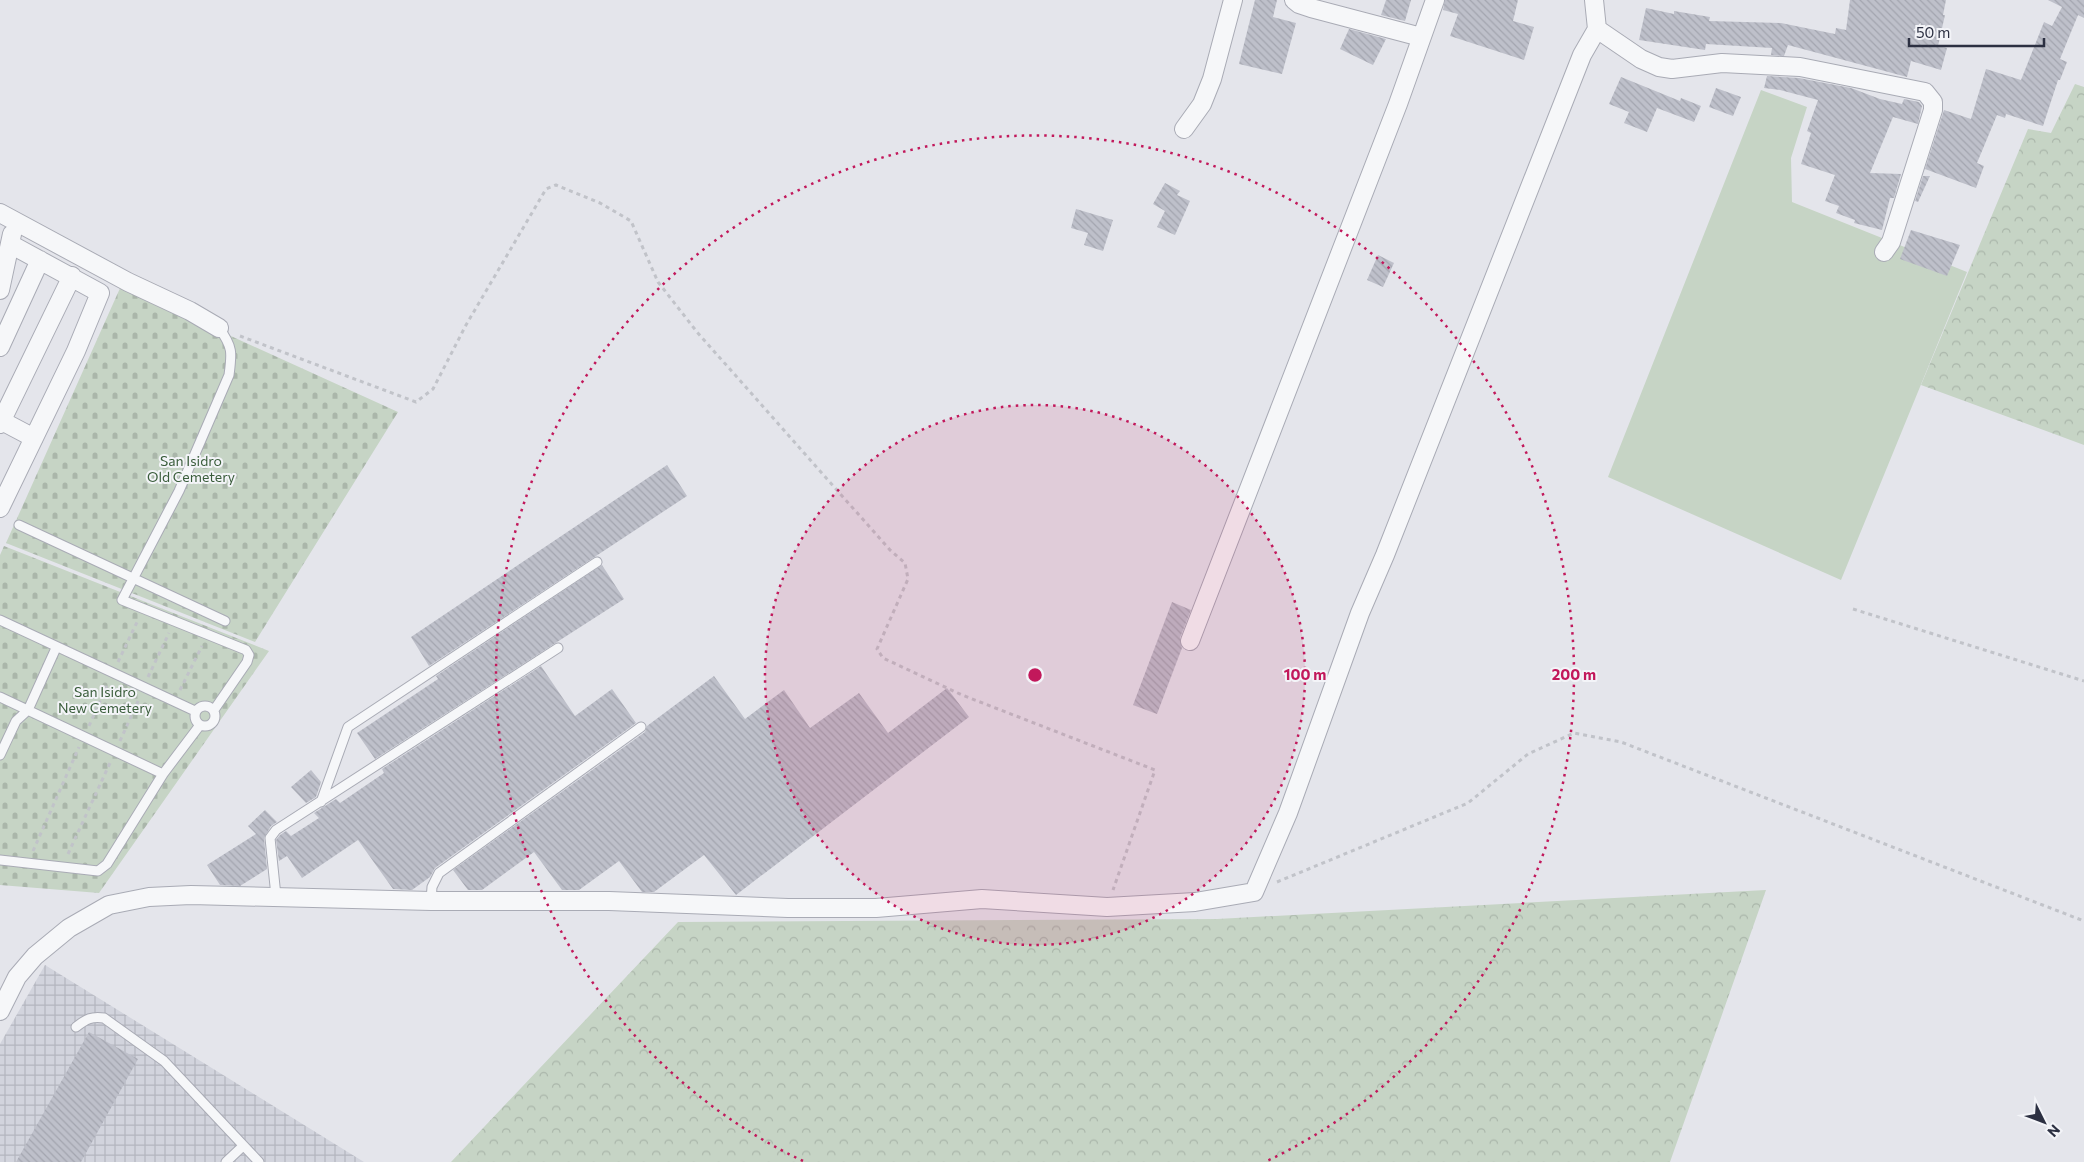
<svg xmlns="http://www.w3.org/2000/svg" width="2084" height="1162" viewBox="0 0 2084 1162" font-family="Commissioner,sans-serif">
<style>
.industrial{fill:url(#industrial-grid)}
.grass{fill:#c6d4c5}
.cemetery{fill:url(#cemetery-stones)}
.park{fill:url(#park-crowns)}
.building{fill:url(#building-back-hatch)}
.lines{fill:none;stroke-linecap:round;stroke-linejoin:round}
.lane-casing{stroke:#a9abb5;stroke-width:11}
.street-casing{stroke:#a9abb5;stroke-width:20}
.path{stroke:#c1c3c9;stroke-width:3;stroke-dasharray:4 4;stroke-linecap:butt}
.lane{stroke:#f6f7f9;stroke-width:9}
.street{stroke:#f6f7f9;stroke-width:18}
.ring{fill:none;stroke:#c2185b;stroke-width:2.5;stroke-dasharray:2.5 5}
.labels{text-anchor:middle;stroke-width:4;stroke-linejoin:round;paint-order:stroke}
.park-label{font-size:14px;fill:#3a5d3b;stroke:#f3f4f8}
.centre{fill:#c2185b;stroke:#f3f4f8;stroke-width:2.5}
.ring-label{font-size:15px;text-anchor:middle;font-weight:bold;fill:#c2185b;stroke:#f3f4f8;stroke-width:4;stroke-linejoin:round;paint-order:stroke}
</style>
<defs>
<pattern id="industrial-grid" width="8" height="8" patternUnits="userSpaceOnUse" patternTransform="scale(1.25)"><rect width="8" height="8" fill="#d2d4dd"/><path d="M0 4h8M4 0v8" fill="none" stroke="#b4b6bf"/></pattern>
<pattern id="cemetery-stones" width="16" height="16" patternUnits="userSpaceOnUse" patternTransform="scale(1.25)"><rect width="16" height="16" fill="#c6d4c5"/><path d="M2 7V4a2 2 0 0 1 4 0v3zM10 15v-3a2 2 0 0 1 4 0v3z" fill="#aab6aa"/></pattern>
<pattern id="park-crowns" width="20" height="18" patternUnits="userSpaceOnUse" patternTransform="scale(1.25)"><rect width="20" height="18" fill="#c6d4c5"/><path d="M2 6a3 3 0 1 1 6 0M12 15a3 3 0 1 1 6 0" fill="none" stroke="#aab6aa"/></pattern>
<pattern id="building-back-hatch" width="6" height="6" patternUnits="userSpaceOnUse" patternTransform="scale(1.25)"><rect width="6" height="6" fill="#bec0ca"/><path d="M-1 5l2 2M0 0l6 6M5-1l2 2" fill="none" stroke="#a3a5af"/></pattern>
</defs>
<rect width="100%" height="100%" fill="#e4e5eb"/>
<!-- industrial -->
<path class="industrial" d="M45,965L364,1162H0V1044Z"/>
<!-- grass -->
<path class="grass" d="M1761,90L1807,107L1791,158L1792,202L1967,272L1841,580L1608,477Z"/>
<!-- cemetery -->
<path class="cemetery" d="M121,286L398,412L255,642L6,543Z
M4,546L269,651L99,893L0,885V555Z"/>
<!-- park -->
<path class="park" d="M2075,84L2084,87V445L1921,385L2028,129L2051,133Z
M1766,890L1670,1162H451L678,922L1217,919Z"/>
<!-- building -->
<path class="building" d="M1255,0H1277L1273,17L1296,23L1282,74L1239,64Z
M1386,0H1411L1405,21L1381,15Z
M1445,0H1518L1513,21L1534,27L1524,60L1450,36L1458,14L1443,10Z
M1850,0H1946L1943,15H1945L1938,46L1947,48L1941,70L1911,61L1907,77L1788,45L1784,56L1771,55L1772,48L1706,44L1705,50L1639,40L1646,8L1674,14V11L1710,17L1709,21L1781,23L1835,34L1836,28L1846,30Z
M2048,0H2084V18L2078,15L2060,59L2067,62L2060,80H2058L2043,126L2006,114L2005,118L1997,115L1977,163L1984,166L1976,188L1925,169L1944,110L1971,119L1986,69L2021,80L2044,22L2052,26L2062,7Z
M1349,29L1386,39L1373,65L1340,49Z
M1767,76L1799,78L1851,88L1880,99L1902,104L1904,99L1919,102L1922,106L1918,124L1893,117L1870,173L1901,174L1894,198H1890L1882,230L1854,223L1855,220L1836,213L1839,206L1825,201L1835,175L1801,164L1811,133L1807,131L1818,100L1780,90L1764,88Z
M1621,77L1680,101L1681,98L1701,106L1694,122L1657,108L1647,132L1624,123L1629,112L1609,104Z
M1716,88L1741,97L1733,116L1709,107Z
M1923,176H1930L1918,202L1915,201Z
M1165,183L1180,191L1177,195L1190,201L1175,235L1157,227L1165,211L1153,204Z
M1076,209L1113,220L1103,251L1084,245L1088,233L1071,228Z
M1911,230L1960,245L1947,276L1900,259Z
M1378,255L1394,263L1383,287L1367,280Z
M667,465L687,496L429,666L411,637Z
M602,565L624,599L375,759L357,733L438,679L436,676Z
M1172,602L1191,610L1180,638L1182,648L1157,714L1133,705Z
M541,666L575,716L612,689L636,723L435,868L430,877L412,890L393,889L358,840L302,878L287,856L279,861L276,840L280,835L286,831L291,836L319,818L314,813L336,799L340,803L384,773L382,769Z
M714,676L745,719L784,690L810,728L859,693L888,733L947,688L969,717L736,895L704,855L654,892H642L619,861L579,890H562L534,852L482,890H468L453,870L645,732L647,726Z
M311,770L321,782L316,797L306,803L291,787Z
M265,810L277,822L271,826L264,838L267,869L240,886L220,885L207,865L256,834L248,826Z
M89,1032L138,1059L81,1162H16Z"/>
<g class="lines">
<!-- lane casing -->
<g class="lane-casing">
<path id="lane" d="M19,525L225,621
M0,620L195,711
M0,697L163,774
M195 716a10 10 0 1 1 20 0a10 10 0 1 1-20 0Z
M214,710L247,662L249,655L246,650L122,600L179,491L229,375C232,353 233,347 219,328
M0,755L16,721L28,710L56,648
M321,802L348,727L597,562
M0,860L98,871L107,864L163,774L200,725
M276,896L270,838L276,830L558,648
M431,901L432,887L439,873L641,727
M76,1027C86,1019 92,1016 104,1018L164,1061L259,1162
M226,1162L243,1146"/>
</g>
<!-- street casing -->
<g class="street-casing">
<path id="street" d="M1294,0L1299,4L1311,8L1421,37
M1597,29L1641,59L1659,67L1672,69L1722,63L1800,67L1925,92L1933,102V110L1891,242L1884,252
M1184,129L1202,104L1212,79L1233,0
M0,213L128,282L190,311L219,328
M0,290L12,234
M0,347L40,260
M0,420L34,438
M0,424L72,276
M0,508L76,351L100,293L10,244
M1190,641L1398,104L1435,0
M0,1011L17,977L35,956L69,928L109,905L149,897L191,895L431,901H609L788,908H876L982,899L1107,907L1195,902L1254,892L1288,813L1360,613L1385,555L1582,55L1597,29L1594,0"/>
</g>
<!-- path -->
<path class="path" d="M240,336L416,402L433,389L466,325L546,189L556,185L600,203L631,221L658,282L697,332L890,550L905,563L908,579L877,649L883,658L962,695L1155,770L1113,890
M1853,609L2084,681
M118,662L138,620
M148,677L169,633
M180,690L202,646
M89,726L108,683
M120,741L139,699
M33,851L79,747
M68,854L110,763
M1277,882L1468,803L1528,754L1574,733L1621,742L2084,921"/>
<!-- lane -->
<use href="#lane" class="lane"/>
<!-- street -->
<use href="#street" class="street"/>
</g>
<!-- distance rings -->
<circle cx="1035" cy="675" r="270" fill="#c2185b" fill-opacity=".12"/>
<g class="ring">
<circle cx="1035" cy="675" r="270"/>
<path d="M803 1161A539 539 0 1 1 1267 1161"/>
</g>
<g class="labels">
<!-- park labels -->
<g class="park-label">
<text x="191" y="466">San Isidro<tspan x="191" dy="16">Old Cemetery</tspan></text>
<text x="105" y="697">San Isidro<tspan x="105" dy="16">New Cemetery</tspan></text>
</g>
</g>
<circle cx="1035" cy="675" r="8" class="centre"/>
<g class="ring-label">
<text x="1305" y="680">100 m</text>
<text x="1574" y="680">200 m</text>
</g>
<!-- north arrow -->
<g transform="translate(2044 1122) rotate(132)" stroke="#f3f4f8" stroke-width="4" paint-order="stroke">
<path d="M0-4L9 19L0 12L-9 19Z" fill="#2c3042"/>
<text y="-8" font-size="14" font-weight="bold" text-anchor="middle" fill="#2c3042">N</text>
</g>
<!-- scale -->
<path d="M1909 38v8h135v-8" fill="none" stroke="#2c3042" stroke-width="2.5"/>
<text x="1916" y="38" font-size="15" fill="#2c3042" stroke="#f3f4f8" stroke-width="4" paint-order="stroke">50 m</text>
</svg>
